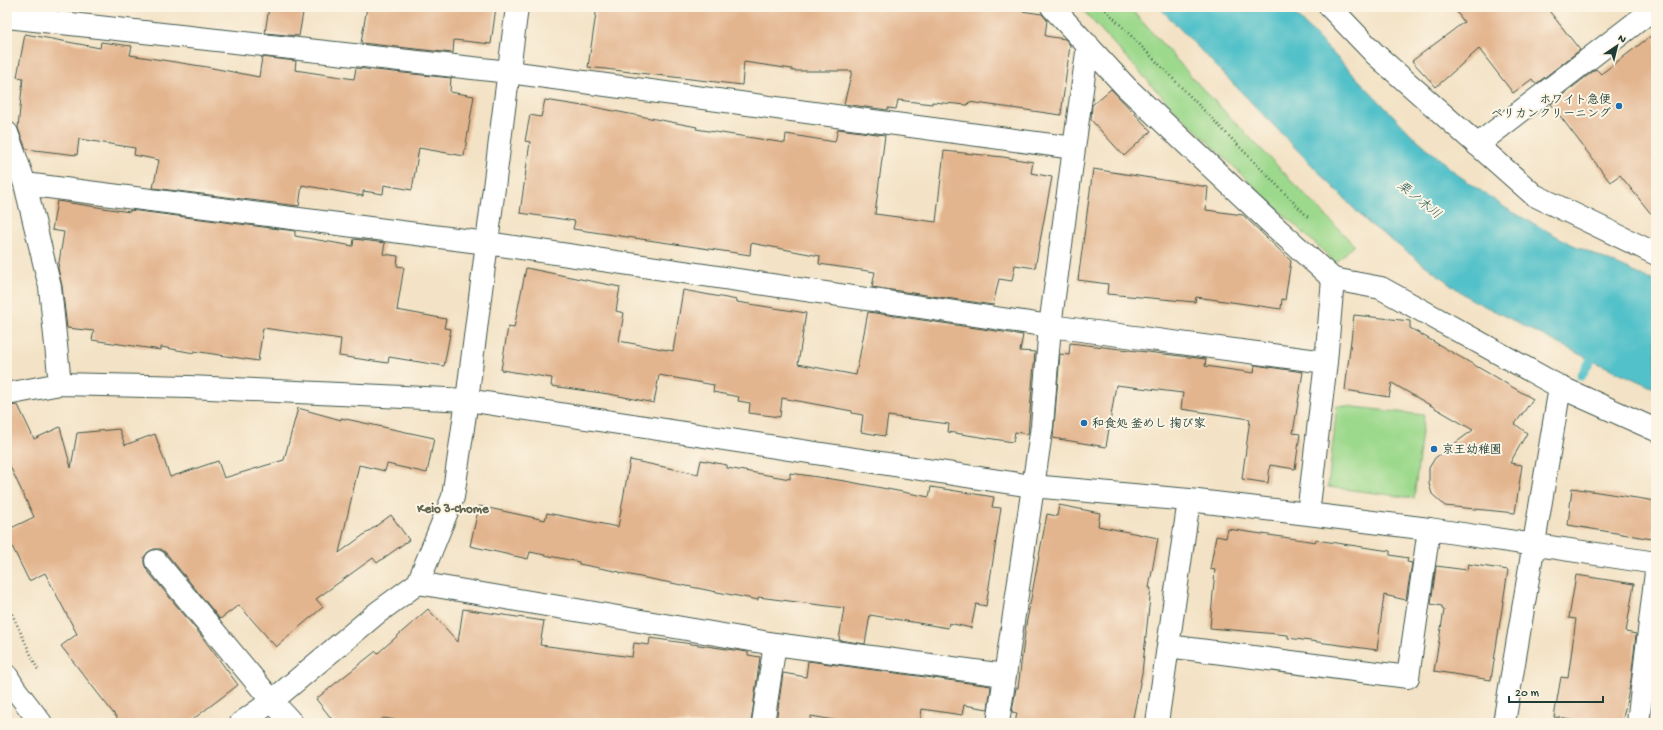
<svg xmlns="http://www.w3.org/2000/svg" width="1663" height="730" viewBox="0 0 1663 730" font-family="'Gochi Hand','Klee One',sans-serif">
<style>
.green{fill:#9dd98d;stroke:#5e8b60}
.water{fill:#53c1c9;stroke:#397f7e}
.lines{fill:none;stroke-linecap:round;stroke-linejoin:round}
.stream{stroke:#53c1c9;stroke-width:9}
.building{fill:#e3b58f}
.minor-casing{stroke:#3f564a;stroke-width:24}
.path{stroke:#3f564a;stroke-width:2.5;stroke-dasharray:1 3;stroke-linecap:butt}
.minor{stroke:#fff;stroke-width:22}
.poi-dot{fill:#1f6fb2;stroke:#fcf5e5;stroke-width:1.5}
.labels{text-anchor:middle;stroke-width:4;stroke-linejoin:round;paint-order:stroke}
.poi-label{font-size:12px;font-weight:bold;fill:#1f3d34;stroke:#fcf5e5;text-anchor:start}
.water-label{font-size:13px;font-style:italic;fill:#2c5e59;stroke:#fcf5e5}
.neighbourhood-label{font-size:13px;font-weight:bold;fill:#646754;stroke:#fcf5e5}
</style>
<rect width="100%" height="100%" fill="#fcf5e5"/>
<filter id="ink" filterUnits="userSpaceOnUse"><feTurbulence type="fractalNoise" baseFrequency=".025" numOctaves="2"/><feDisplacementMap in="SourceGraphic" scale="8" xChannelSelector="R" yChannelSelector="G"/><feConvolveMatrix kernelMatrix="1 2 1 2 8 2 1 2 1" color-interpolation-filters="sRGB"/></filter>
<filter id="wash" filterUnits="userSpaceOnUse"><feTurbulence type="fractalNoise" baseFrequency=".012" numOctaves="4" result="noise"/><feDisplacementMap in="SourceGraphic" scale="16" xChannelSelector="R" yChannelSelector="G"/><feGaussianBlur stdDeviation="0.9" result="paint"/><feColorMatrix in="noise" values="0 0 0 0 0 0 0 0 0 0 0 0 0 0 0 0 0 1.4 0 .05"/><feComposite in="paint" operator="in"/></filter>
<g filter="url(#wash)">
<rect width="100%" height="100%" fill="#f3e2c5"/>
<!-- green -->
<path class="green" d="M1080,7H1129L1200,86L1354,245L1336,263L1265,197L1169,104Z
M1337,405L1424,415L1414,498L1328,487Z"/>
<!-- water -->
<path class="water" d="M1159,7H1288L1411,134L1458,175L1507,209L1569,243L1656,282V389L1591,360L1469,298L1367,222Z"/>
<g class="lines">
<!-- stream -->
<path class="stream" d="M1581,376L1591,360"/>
</g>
<g id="blocks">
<!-- building -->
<path class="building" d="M269,7H304L299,36L265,33Z
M367,7H496L491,44L454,40L453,53L361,43Z
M597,7H994L1042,14L1047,20L1045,36L1065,39L1070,45L1061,115L969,102L968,105L932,102V104L898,100L896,109L888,108V110L844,104L852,71H792V69L744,62L742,85L588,67Z
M1453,7H1546L1580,50L1536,84L1532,79L1513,93L1479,49L1436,87L1412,61L1464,22Z
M1656,32V220L1620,175L1610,182L1551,104L1596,69L1601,74Z
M25,34L100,48L101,42L132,46L130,55L207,67L259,77L262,57L296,61L295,70L354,79L356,68L451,78L450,92L474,96L464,156L419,148L412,190L384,185L383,194L363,191V196L302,185L299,206L153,188L159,160L134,155L135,148L79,139L77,155L26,149L18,128L23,78L17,77Z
M1111,89L1151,131L1124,156L1091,120L1092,105Z
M545,100L583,106V105L697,127L696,129L785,143L786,134L835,142L838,129L885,135L875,214L936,222L944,151L1003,157L1033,162L1031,173L1052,177L1035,268L1015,265L1012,281L999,279L993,305L872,287L875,272L819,264L820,256L751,243L750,255L573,229L575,221L520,213L530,142L525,141L530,115L541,117Z
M1093,169L1208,187L1206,210L1243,215L1291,261L1285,300L1282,299L1281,309L1196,297L1195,302L1107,294L1108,284L1078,280Z
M57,201L130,212V210L295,231V236L353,246L354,239L385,243L383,254L398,256L397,266L404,267L397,310L446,319L444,328L451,329L444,366L389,357L388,363L339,356L341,339L263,328L258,361L194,351V353L161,347V350L92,340L94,331L67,328L62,286L58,268L64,232L52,230Z
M526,268L620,287L616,311L624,313L619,341L673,351L683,290L737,300V302L806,313L798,364L856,375L868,312L1023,335L1020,351L1035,352L1028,434L1015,432L1013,442L948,432L949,424L888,416L885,436L861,432L863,415L852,413V411L782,398L780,417L749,413L750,403L738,401L739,397L713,392L714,385L659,375L654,403L609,394L551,386L552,378L501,370L508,327L514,328Z
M1354,315L1410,321V328L1533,399L1515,424L1527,433L1510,463L1522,465L1515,513L1445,506L1432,494L1429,484V468L1435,458L1473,430L1392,383L1389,397L1345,390Z
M1070,343L1206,359L1205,366L1254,373L1255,365L1303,372L1293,433L1300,434L1295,469L1270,465L1268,483L1242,479L1250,419L1181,409L1183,393L1116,385L1106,447L1053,438L1060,354L1069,355Z
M18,405L34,439L60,427L71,468L77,433L119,429L125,445L155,434L170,477L218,461L224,478L284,460L298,408L341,420V418L434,438L427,473L387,464L385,471L359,465L339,553L391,515L409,540L377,563L373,558L316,599L323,607L276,647L239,605L220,619L166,553L161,549H154L148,552L144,557V563L146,569L200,634L238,685L188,723H121L61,646L77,634L45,573L29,581L7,536V530L34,517L7,460V406Z
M630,460L698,474L701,460L727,465V468L790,479V473L845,481L929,497L931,487L994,497L992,507L1001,508L986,606L976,604L971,628L949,623L948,628L870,615L865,644L839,640L844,608L758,597V600L620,573V572L579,564V562L530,552L528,559L470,546L479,506L545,520L547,513L618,527Z
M1572,488L1656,501V514L1652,539L1568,525Z
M1059,505L1100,513L1098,526L1158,538L1149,588H1151L1142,673L1132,723H1015L1017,713L1012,712L1016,688H1018L1026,625L1047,514L1057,516Z
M1228,529L1316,542V540L1390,551V555L1408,558L1407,562L1412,563L1406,600L1384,595L1377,650L1288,638V635L1210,628L1215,570L1210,569L1216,536L1226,538Z
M1468,564L1508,570L1491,680L1434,671L1444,610L1442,609V606L1431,604L1436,566L1467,570Z
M1576,575L1634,584L1626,632L1636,634L1631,680L1622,723H1587L1554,717L1561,677L1568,678L1576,619L1569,618Z
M428,609L458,642L463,609L544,621L540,645L632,657L634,643L649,645L650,638L748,652V655L760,657L751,723H414L383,718L377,723H335L316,699L376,651L378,653Z
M808,661L991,686L988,709L964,705L962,715L922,709L920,723H851L811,716L810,723H776L783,673L806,677Z"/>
</g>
</g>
<g filter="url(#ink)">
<use href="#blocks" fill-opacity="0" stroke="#3f564a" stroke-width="1"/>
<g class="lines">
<!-- minor casing -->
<g class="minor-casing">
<path id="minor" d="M1052,7L1126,87L1274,226L1333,279L1326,362L1308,514
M1330,7L1375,54L1534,195L1656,254
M7,17L509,72L1074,148
M7,133L25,184L50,287L60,384
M1477,145L1656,7
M25,184L487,243L1050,326L1326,362
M1333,279L1381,288L1560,387L1656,430
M7,394L60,384L189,387L467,400L1032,486L1189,500L1308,514L1429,529L1656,563
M156,561L272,701L292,723
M418,583L775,644L1004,675
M1168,646L1408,677L1429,529
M7,676L15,689L41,723
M241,723L272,701L377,613L418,583L453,497L467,400L517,7
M763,723L775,644
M998,723L1042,426L1050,326L1088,45
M1157,723L1189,500
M1504,723L1560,387
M1638,723L1656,572"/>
</g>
<!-- path -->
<path class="path" d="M1103,7L1308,217
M7,603L38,670"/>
<!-- minor -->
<use href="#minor" class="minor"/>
</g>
</g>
<!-- markers -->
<g class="poi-dot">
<circle cx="1619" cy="106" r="4"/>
<circle cx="1084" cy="423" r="4"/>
<circle cx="1434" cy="449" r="4"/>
</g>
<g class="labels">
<!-- poi labels -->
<g class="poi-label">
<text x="1611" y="103" text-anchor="end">ホワイト急便<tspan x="1611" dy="14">ペリカンクリーニング</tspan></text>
<text x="1092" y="427">和食処 釜めし 掬び家</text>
<text x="1442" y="453">京王幼稚園</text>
</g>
<!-- water labels -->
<g class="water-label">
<text transform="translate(1420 199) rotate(39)" y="5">栗ノ木川</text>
</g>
<!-- neighbourhood labels -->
<g class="neighbourhood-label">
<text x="453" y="512">Keio 3-chome</text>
</g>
</g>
<!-- margin -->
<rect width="1663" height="730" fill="none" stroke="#fcf5e5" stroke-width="24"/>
<!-- north arrow -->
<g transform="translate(1617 46) rotate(35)" stroke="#fcf5e5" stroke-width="3" paint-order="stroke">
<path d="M0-3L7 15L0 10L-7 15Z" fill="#1f3d34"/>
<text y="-6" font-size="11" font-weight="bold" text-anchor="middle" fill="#1f3d34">N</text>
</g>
<!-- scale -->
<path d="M1509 696v6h94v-6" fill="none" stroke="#1f3d34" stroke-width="2"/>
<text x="1515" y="696" font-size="12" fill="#1f3d34" stroke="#fcf5e5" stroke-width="3" paint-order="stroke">20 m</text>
</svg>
